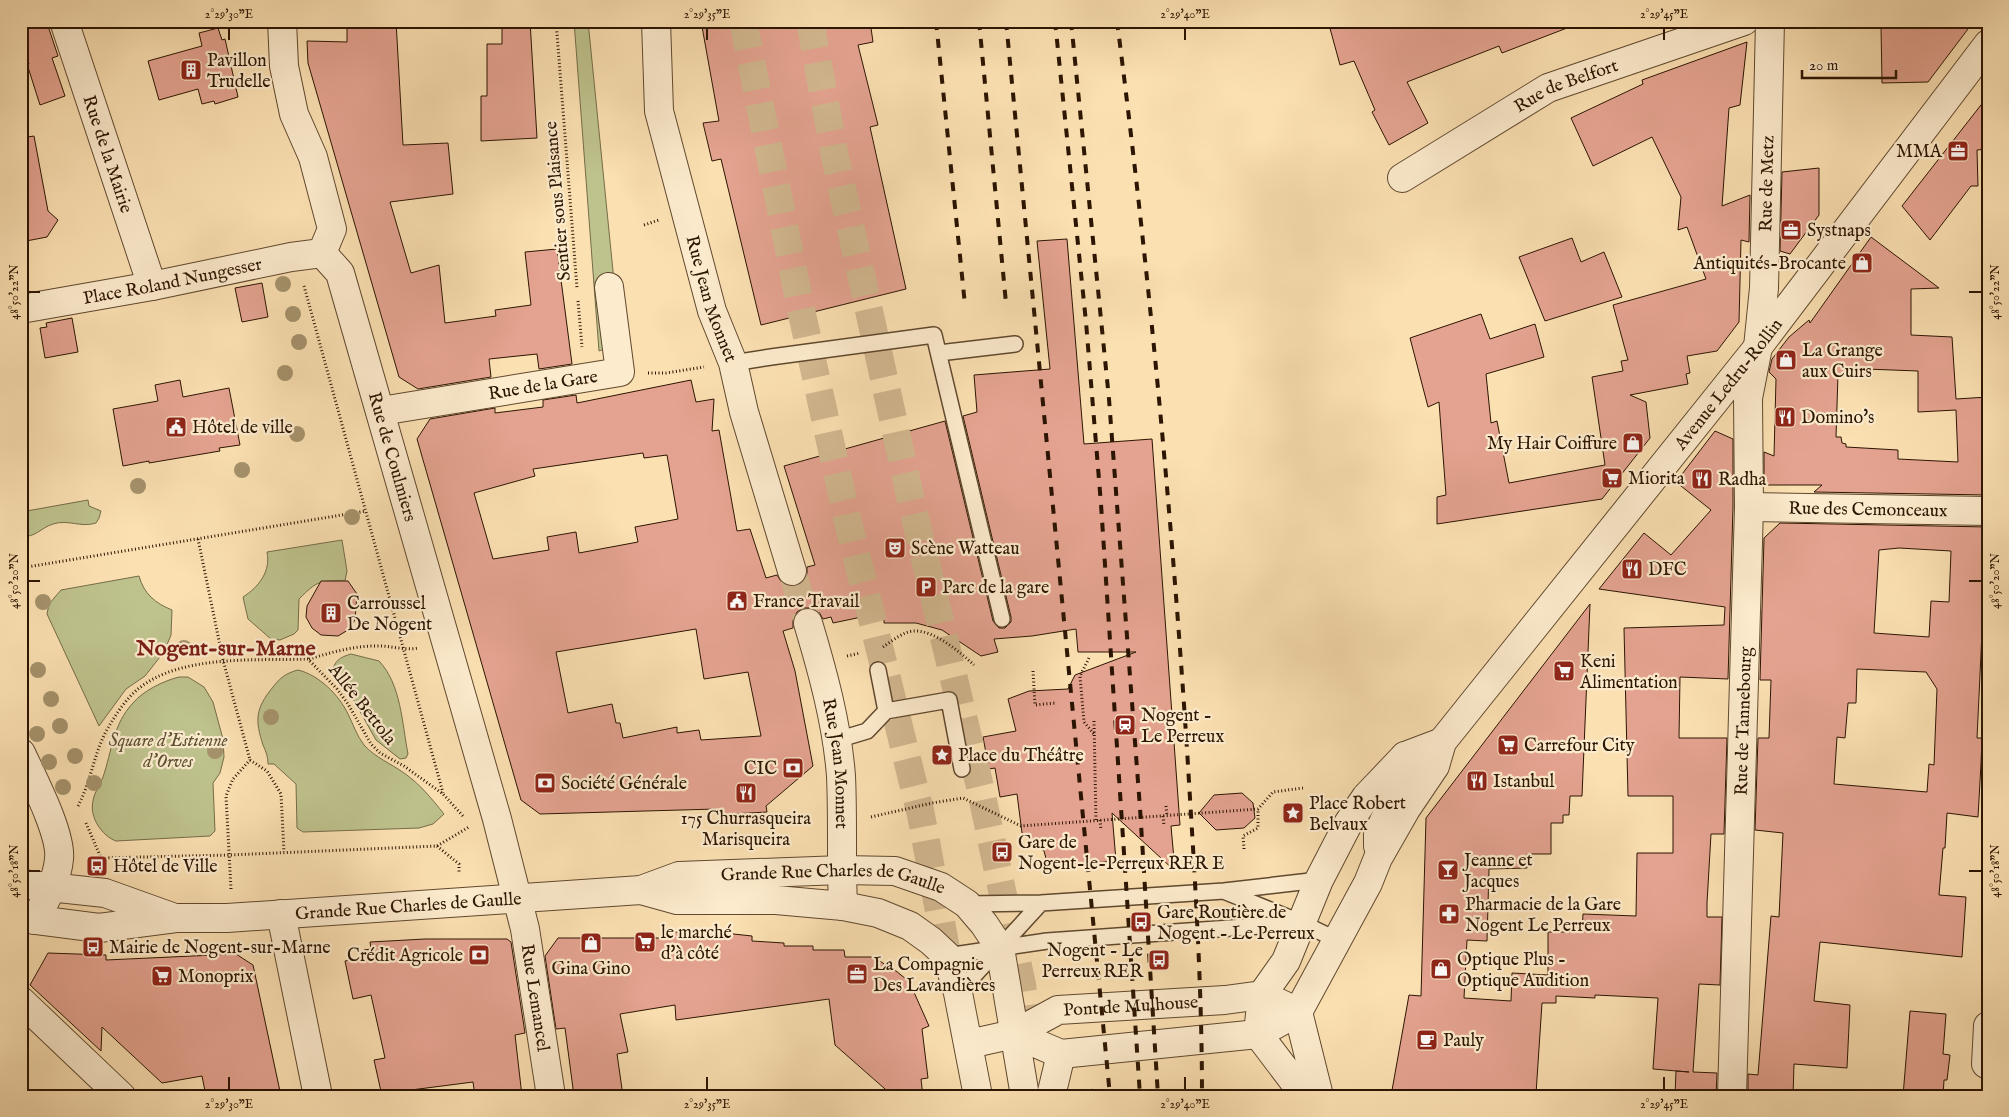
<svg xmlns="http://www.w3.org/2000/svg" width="2009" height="1117" viewBox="0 0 2009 1117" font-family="'IM FELL English',serif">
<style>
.green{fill:#bec28d;stroke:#756c48}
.building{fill:#e4a390;stroke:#2c1502;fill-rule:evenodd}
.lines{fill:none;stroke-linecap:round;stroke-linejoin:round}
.minor-tunnel{stroke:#d2b78f;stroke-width:28;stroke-dasharray:28 14;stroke-linecap:butt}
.motorway-tunnel{stroke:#d2b78f;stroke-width:28;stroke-dasharray:28 14;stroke-linecap:butt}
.service-casing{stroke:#60482e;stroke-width:18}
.minor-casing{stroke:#60482e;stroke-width:30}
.tertiary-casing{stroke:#60482e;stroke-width:30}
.path{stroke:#2c1502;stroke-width:3;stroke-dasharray:1 2.5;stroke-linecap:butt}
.service{stroke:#fcebcd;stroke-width:15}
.minor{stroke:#fcebcd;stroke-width:28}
.tertiary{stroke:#fcebcd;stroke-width:28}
.rail{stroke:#2c1502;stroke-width:4;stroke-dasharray:9 9;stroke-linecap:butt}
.tree{fill:#a5926c}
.ticks{fill:none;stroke:#2c1502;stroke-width:2}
.labels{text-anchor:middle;stroke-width:4.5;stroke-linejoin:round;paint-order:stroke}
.poi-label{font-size:18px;fill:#2c1502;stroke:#fcebcd;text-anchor:start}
.street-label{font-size:18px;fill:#2c1502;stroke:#fcebcd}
.park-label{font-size:18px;font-style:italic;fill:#5f5233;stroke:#fcebcd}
.district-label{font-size:22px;font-weight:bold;fill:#7a1f14;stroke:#fcebcd}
.neatline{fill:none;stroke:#2c1502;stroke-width:2}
.ticks-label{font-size:12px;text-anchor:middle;fill:#2c1502}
</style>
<rect width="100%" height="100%" fill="#fbe0b2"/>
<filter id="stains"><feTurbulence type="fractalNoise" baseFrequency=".004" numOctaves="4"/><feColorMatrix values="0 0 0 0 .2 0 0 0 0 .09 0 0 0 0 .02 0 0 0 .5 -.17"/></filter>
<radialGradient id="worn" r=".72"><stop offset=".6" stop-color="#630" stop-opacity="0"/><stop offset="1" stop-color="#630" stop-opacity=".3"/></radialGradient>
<!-- green -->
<path class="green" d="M574,21H588L613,271L617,344L599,351Z
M88,500L89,506L101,511L99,518L96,523C81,528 68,519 53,524C40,528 36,538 21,536V512Z
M342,540L347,571L345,581C319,581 318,580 299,599L298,630L294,634L280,640L271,639L248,619L243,597C259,587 271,571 267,552Z
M139,576C144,594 155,603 172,610L171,635L164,652L145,676L126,689L99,726L47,614L49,604L61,590Z
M351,654L379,661C401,684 402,723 408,754L406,758L400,759L376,740L353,699L332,673C334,661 340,657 351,654Z
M298,670C319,675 339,695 348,714C353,724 357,736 364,745C376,758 390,763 404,773C420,784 432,799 444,814L433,824L419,828L303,832L297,828L296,784L274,764H268C268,756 266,752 263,745C255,720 255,709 273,687C280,678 286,673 298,670Z
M179,677H188L204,687L213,702L223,739L224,757L220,773L213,783L215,831L210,836L116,841C102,836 89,817 93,801C94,793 100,785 103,777C112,751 113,724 133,703C143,691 163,681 179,677Z"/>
<!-- building -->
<path class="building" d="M347,21H396L403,145L448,143L453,194L390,202L411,273L439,265L445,323L496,316L495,310L531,305L525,252L557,249L572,364L539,369L537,354L489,359L491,377L418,389L399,377L308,63L307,41L347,42Z
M502,21H530L537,138L481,141V96H487V44H502Z
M701,21H870L873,42L858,45L878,125L870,127L906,289L761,325L721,159L712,161L703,123L719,121Z
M1328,21H1579L1580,23L1502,53L1499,46L1407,82L1428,123L1389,145L1372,112L1375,110L1354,61L1340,65Z
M1922,21H1974L1928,82L1882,83L1881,27L1922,25Z
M47,23L58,56L52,58L65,96L40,105L27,64H29L21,39V31Z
M218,28L222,40L225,39L238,97L215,104L214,101L202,104L198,89L159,100L148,61L202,46L199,33Z
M1747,42L1740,105L1729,108L1722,206L1750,195L1749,242L1741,240L1739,322L1717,351L1687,356L1690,373L1686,374L1688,384L1630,395L1646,402L1650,438L1602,499L1437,524V497L1446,495L1439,402L1428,407L1410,338L1481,314L1490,339L1535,324L1544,357L1486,374L1491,423L1497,421L1509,483L1605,465L1592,377L1623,371L1621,361L1628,360L1613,305L1706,279L1687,227L1678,230L1681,197L1652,137L1593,166L1571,118L1643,84L1642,80Z
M1988,96V149L1977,150L1978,186H1971L1930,240L1902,206Z
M34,136L48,211L58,220L47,237L21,242V138Z
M1819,168V215L1790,254L1780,251L1782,172Z
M1871,237L1939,288L1911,289V335L1952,337L1956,399L1988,397V495L1814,492L1822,485H1764V452L1774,456L1776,379L1769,372L1772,359L1789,337L1809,320L1810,323ZM1866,369L1918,371V412L1956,410L1958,462L1898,459V450L1846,447V444L1842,443L1841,437H1836L1838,374H1865Z
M1572,238L1581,262L1604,252L1622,297L1545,321L1519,257Z
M1067,239L1084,444L1152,439L1180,825L1171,826L1175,871L1112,813L1116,861L1048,866L1044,851L1022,833L1017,794L1000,797L995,768L989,769L983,737L1016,731L1008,699L1029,691L1068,689L1075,675L1136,652H1078L1076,629L1032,636L994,639L998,652L981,656L942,630L916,623H884V618H877L876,614L833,623L831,617L823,619L819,612L812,608H803L797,612L793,619V628L783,631L795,671L813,766L766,806L767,812L716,815V809L540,814L521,800L417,439L430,419L495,408V413L543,407V400L576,395L577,403L691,380L696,402L714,399L712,431L719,430L737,531L750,529L766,578L777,575L782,583L789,586H797L803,582L807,575V567L815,565L784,466L945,421L993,621L999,628H1005L1011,622V617L963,416L977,412L974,375L1050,369L1037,241ZM643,453L644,458L667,455L678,519L635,527L638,542L579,553L576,532L547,537L549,550L493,559L474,493L535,476L533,469ZM696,629L704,679L748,672L761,736L701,740L699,730L677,733V727L623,738L620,723H616L612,704L568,713L556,652Z
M262,283L268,317L242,322L235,288Z
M72,318L78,352L45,358L40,328L47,327L46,323Z
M180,380L183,397L229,388L240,445L219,448L220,451L149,463V461L123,466L113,409L158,401L155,385Z
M1715,431L1733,439V507L1728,679L1680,677L1679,738H1727L1724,834H1711L1707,903V917H1722L1720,985L1699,984L1693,1072L1717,1073L1716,1096H1675L1676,1071L1689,1072L1653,1069L1658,998L1595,995V998L1556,996V1003H1542L1536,1094L1508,1093L1507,1096H1391L1409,995L1421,996L1426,818L1590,604L1582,796H1570L1569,815H1563V823H1551V854H1527V868L1489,869L1487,941L1467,940L1464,998L1511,1001L1512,973L1548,975V932H1582L1583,914L1636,916L1637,853H1673V796H1628L1624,628L1724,625L1725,607L1599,589L1644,533L1671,555L1711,510L1676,482Z
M1780,523L1988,527V590H1984L1977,738H1982L1981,764L1978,817L1947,813L1945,848H1943L1939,895L1966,897L1962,957L1820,942L1814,1001L1850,1005L1847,1068L1794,1064L1793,1096H1748V1074L1758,1075L1771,916L1779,917L1783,833L1755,830L1758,738H1769L1771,680H1760L1764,538ZM1899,548L1951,551L1949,602L1931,601L1929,637L1874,633L1879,550ZM1857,669L1926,672L1937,689L1934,765L1929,764L1927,792L1834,784L1837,737L1845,738L1848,703H1856Z
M321,581H348L357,594L355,620L348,630L338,636L321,635L312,628L306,617L307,606Z
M1242,793L1253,803L1255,818L1244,828L1216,830L1199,813L1214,795Z
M673,932H715L752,936V941L784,943V946H813V950H844L845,957H873L896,971L906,979L913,990L929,1026L922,1029L928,1078L921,1079L923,1096H893L835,1045L829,999L676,1020L675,1005L620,1014L628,1052L617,1054L623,1096H574L565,1028L556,1029L545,956L558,938H673Z
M425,939H507L511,942L525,1033L515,1035L522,1096H475L473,1082L411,1090L412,1096H382L374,1060L385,1058L371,995L353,999L345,961L365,957L364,950L371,949L370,942Z
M48,953L106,955V960L236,954L253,965L281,1096H206L202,1076L162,1083L102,1027L101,1051L30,985Z
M1910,1011L1946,1014L1943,1054L1950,1055L1947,1080H1944L1943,1096H1903Z"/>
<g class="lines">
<!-- minor-tunnel -->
<path class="minor-tunnel" d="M792,571L808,623"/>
<!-- motorway-tunnel -->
<path class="motorway-tunnel" d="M743,21L800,305L847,518L921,815L950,970
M810,21L835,157L912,505L981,791L1022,985L1031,1050"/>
<!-- service casing -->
<g class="service-casing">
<path id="service" d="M939,353L1015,344
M733,363L771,357L934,335L1002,619
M878,670L886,711
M837,740L867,731L886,711L949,700L962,769
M1226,892L1302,923L1337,940
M967,904L1041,903L1224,891L1319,880
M947,956L1047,941L1302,923
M958,993L1041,903"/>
</g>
<!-- minor casing -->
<g class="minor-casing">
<g id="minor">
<path id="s1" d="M64,21L152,286"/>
<path d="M282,21L284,66L294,114L313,157L332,229L322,253"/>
<path id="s2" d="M656,21L659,111L712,311L733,363L744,412L792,571"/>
<path id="s3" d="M1402,178L1548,88L1744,21"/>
<path id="s4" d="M322,253L340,273L497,819L525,929L551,1096"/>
<path id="s5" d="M21,309L152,286L291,257L322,253"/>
<path id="s6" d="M381,411L620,372L609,287"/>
<path id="s7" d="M1749,507L1988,511"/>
<path id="s8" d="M808,623C823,673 837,724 841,776C843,819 841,863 843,906"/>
<path d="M21,753C32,777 62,834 59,859C57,881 45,901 35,920"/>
<path d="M1378,846V834L1403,780L1405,756"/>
<path d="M281,914L318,1096"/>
<path d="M21,1001L121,1096"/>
<path d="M1986,1064L1988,1026"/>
<path d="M1305,1096L1258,1034L1262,995L1298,1012L1319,1096"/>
<path id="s9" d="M1732,1096L1749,507L1748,398L1758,347L1764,288L1770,21"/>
</g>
</g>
<!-- tertiary casing -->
<g class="tertiary-casing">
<g id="tertiary">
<path d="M21,884L105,893L172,917"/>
<path d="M641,890L677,900H776L843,906L878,913L910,926L931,941L947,956L958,993L978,1096"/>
<path id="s10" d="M21,918L99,928L176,918H227L641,890L679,876L842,870L895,871L941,887L967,904L984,924L1000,948L1025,1096"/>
<path id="s11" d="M1014,1034L1061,1054L1258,1034L1298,1012L1368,883L1378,858L1406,809L1435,766L1442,742L1758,347L1988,44"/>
<path id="s12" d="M969,1044L1014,1034L1058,1010L1225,1000L1262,995L1286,961L1319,880L1349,822L1366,797L1405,756L1442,742"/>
<path d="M1051,1096L1061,1054"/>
</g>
</g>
<!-- path -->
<path class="path" d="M556,21L577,288
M644,225L659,220
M304,286L443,793
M578,301L582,347
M648,373H666L704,367
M198,539L223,660L250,760
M21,568L366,511
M883,647C892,641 904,631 914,631C934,630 960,652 974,665
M847,656L860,653
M1089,658L1080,676L1084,722L1094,734
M309,659C330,653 352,646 375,646C389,645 404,651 418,648
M1033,671L1035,705L1055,703
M1094,721L1096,821
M250,760L267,771L281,794L284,852
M78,806C91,782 94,752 108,728C116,714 126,699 138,689C181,654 256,661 308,659L337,689L348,704L371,744L380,753L404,766L443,794L463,816
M1166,806L1167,816
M1163,816L1164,826
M871,817L932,803L963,798L1021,826L1258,809L1273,792L1303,788
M1100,820L1101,830
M86,823L101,858L230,855L437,846L469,827
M437,846L459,864V872
M1244,849L1243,836L1258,828V809
M231,889L226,796L233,779L250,760
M1091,1089L1092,1096"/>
<!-- service -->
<use href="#service" class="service"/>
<!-- minor -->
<use href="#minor" class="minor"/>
<!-- tertiary -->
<use href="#tertiary" class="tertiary"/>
<!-- rail -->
<path class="rail" d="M936,21L965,305
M979,21L1006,303
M1006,21L1110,1096
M1055,21L1086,322L1101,504L1140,1096
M1071,21L1109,399L1140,808L1158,1096
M1117,21C1148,263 1171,506 1187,749C1194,865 1202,980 1202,1096"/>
</g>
<!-- trees -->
<g class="tree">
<circle cx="283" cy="284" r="8"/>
<circle cx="293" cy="314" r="8"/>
<circle cx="299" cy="342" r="8"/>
<circle cx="285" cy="373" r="8"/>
<circle cx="297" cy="434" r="8"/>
<circle cx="242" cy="470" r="8"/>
<circle cx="138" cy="486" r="8"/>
<circle cx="352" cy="517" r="8"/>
<circle cx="43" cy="602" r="8"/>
<circle cx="184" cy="648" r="8"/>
<circle cx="38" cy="670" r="8"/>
<circle cx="51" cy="699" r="8"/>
<circle cx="271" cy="717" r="8"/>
<circle cx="60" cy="726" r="8"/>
<circle cx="37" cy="734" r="8"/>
<circle cx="215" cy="751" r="8"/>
<circle cx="75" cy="756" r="8"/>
<circle cx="49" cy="762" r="8"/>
<circle cx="94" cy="783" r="8"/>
<circle cx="63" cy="787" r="8"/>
</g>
<!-- ticks -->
<path class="ticks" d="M229,28V40M707,28V40M1185,28V40M1664,28V40M28,292H40M1969,292H1982M28,581H40M1969,581H1982M28,871H40M1969,871H1982M229,1077V1090M707,1077V1090M1185,1077V1090M1664,1077V1090"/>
<!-- icons -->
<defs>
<g id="building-square" transform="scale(1.125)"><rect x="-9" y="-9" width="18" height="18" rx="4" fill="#8f2418" stroke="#fcebcd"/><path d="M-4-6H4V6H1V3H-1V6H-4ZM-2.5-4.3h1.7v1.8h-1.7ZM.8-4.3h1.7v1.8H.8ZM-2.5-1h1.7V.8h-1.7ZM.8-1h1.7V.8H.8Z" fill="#fff"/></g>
<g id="office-square" transform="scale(1.125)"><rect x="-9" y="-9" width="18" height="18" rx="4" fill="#8f2418" stroke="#fcebcd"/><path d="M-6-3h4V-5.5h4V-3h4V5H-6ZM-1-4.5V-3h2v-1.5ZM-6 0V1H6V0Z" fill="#fff"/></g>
<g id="shop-square" transform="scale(1.125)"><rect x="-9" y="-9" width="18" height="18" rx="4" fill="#8f2418" stroke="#fcebcd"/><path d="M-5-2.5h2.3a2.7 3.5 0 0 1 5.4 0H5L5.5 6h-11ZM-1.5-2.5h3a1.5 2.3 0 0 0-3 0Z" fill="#fff"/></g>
<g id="restaurant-square" transform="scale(1.125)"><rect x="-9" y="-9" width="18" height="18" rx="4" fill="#8f2418" stroke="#fcebcd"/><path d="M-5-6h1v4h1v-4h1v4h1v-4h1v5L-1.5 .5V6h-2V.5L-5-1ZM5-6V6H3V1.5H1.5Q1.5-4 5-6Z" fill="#fff"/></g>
<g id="civic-square" transform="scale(1.125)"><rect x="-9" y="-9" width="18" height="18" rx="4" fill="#8f2418" stroke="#fcebcd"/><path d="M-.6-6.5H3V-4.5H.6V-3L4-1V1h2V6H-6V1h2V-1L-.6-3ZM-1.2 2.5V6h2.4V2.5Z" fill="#fff"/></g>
<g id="supermarket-square" transform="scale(1.125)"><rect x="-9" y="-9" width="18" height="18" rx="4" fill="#8f2418" stroke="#fcebcd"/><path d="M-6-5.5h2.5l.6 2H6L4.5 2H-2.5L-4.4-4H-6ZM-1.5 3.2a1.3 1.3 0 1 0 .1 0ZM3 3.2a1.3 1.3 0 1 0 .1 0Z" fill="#fff"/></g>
<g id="theatre-square" transform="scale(1.125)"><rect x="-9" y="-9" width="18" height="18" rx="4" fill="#8f2418" stroke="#fcebcd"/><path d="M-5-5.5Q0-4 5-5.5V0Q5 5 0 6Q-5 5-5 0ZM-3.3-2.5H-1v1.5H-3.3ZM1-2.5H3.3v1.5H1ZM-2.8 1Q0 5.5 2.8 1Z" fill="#fff"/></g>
<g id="parking-square" transform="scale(1.125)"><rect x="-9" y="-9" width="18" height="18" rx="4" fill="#8f2418" stroke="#fcebcd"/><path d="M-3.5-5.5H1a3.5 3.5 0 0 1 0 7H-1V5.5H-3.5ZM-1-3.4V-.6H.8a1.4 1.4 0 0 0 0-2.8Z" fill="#fff"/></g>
<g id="station-square" transform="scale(1.125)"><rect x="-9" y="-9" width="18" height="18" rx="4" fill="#8f2418" stroke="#fcebcd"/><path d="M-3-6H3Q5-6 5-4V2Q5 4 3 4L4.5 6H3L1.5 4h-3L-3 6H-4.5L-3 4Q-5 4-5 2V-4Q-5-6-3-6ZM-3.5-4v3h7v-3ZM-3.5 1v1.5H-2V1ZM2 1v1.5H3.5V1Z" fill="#fff"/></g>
<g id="sight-square" transform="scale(1.125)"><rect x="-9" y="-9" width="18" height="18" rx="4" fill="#8f2418" stroke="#fcebcd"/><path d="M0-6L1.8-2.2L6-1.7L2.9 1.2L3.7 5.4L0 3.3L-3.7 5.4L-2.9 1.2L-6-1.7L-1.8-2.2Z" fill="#fff"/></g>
<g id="bank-square" transform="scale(1.125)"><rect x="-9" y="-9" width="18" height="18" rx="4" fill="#8f2418" stroke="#fcebcd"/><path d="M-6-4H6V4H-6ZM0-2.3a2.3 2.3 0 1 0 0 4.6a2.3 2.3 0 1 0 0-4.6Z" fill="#fff"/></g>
<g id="bus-square" transform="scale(1.125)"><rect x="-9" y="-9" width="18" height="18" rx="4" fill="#8f2418" stroke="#fcebcd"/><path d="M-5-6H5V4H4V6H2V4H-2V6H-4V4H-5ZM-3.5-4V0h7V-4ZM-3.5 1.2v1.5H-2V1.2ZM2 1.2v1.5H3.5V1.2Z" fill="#fff"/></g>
<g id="bar-square" transform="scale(1.125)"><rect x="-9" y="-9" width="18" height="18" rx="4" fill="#8f2418" stroke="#fcebcd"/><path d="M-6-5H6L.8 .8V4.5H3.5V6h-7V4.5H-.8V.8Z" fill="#fff"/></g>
<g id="pharmacy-square" transform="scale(1.125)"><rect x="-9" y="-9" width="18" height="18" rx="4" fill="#8f2418" stroke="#fcebcd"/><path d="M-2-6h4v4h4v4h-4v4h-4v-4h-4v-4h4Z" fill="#fff"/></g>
<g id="cafe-square" transform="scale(1.125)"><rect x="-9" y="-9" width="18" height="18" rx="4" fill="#8f2418" stroke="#fcebcd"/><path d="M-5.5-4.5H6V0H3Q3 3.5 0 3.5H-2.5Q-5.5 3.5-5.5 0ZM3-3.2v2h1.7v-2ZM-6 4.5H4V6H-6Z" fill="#fff"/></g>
</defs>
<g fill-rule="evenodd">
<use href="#building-square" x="191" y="70"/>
<use href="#office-square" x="1958" y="151"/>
<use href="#office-square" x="1791" y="230"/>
<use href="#shop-square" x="1862" y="263"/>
<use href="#shop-square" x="1786" y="360"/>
<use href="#restaurant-square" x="1785" y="417"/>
<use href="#civic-square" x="176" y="427"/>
<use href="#shop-square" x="1633" y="443"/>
<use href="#supermarket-square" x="1612" y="478"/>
<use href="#restaurant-square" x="1702" y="479"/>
<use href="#theatre-square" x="895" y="548"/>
<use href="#restaurant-square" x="1632" y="569"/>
<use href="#parking-square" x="926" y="587"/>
<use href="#civic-square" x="737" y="601"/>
<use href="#building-square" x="331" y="613"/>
<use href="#supermarket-square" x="1564" y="671"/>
<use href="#station-square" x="1125" y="725"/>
<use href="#supermarket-square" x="1508" y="745"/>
<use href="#sight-square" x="942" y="755"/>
<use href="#bank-square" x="793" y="768"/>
<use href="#restaurant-square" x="1477" y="781"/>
<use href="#bank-square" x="545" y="783"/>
<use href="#restaurant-square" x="746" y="793"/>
<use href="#sight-square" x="1293" y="813"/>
<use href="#bus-square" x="1002" y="852"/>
<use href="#bus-square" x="97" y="866"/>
<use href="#bar-square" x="1448" y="870"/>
<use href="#pharmacy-square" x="1449" y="914"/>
<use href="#bus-square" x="1141" y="922"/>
<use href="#supermarket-square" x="645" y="942"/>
<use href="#shop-square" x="591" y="943"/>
<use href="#bus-square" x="93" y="947"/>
<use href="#bank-square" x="479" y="955"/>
<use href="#bus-square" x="1159" y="960"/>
<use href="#shop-square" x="1441" y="969"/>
<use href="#office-square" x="857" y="974"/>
<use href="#supermarket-square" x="162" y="976"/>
<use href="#cafe-square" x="1427" y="1040"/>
</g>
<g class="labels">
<!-- poi labels -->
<g class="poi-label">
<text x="207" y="66">Pavillon<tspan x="207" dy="21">Trudelle</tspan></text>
<text x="1942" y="157" text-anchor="end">MMA</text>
<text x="1807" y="236">Systnaps</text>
<text x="1846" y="269" text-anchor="end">Antiquités-Brocante</text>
<text x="1802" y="356">La Grange<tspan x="1802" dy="21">aux Cuirs</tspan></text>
<text x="1801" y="423">Domino's</text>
<text x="192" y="433">Hôtel de ville</text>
<text x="1617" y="449" text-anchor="end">My Hair Coiffure</text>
<text x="1628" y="484">Miorita</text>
<text x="1718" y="485">Radha</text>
<text x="911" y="554">Scène Watteau</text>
<text x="1648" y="575">DFC</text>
<text x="942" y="593">Parc de la gare</text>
<text x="753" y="607">France Travail</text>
<text x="347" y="609">Carroussel<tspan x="347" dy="21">De Nogent</tspan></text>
<text x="1580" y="667">Keni<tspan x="1580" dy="21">Alimentation</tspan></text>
<text x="1141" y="721">Nogent -<tspan x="1141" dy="21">Le Perreux</tspan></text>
<text x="1524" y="751">Carrefour City</text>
<text x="958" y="761">Place du Théâtre</text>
<text x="777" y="774" text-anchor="end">CIC</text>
<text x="1493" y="787">Istanbul</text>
<text x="561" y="789">Société Générale</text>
<text x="1309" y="809">Place Robert<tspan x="1309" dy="21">Belvaux</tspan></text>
<text x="746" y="824" text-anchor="middle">175 Churrasqueira<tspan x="746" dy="21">Marisqueira</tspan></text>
<text x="1018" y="848">Gare de<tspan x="1018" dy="21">Nogent-le-Perreux RER E</tspan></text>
<text x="1464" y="866">Jeanne et<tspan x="1464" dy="21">Jacques</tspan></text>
<text x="113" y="872">Hôtel de Ville</text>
<text x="1465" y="910">Pharmacie de la Gare<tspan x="1465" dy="21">Nogent Le Perreux</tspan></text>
<text x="1157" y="918">Gare Routière de<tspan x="1157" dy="21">Nogent - Le Perreux</tspan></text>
<text x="661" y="938">le marché<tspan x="661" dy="21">d'à côté</tspan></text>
<text x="109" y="953">Mairie de Nogent-sur-Marne</text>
<text x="1143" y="956" text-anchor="end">Nogent - Le<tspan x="1143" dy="21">Perreux RER</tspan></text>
<text x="463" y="961" text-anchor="end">Crédit Agricole</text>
<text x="1457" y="965">Optique Plus -<tspan x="1457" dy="21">Optique Audition</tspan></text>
<text x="873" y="970">La Compagnie<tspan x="873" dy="21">Des Lavandières</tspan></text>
<text x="591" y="974" text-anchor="middle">Gina Gino</text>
<text x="178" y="982">Monoprix</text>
<text x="1443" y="1046">Pauly</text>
</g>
<!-- street labels -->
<g class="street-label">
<text dy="6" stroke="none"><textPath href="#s3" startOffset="189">Rue de Belfort</textPath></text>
<text dy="6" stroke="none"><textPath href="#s1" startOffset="140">Rue de la Mairie</textPath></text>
<text dy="6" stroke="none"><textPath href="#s9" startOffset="914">Rue de Metz</textPath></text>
<text transform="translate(557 201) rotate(-95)" y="6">Sentier sous Plaisance</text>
<text dy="6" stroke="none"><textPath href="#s5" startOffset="154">Place Roland Nungesser</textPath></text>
<text dy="6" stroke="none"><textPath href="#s2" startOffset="285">Rue Jean Monnet</textPath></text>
<text dy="6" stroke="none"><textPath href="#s11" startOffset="1060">Avenue Ledru-Rollin</textPath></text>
<text dy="6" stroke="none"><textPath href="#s6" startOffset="164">Rue de la Gare</textPath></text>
<text dy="6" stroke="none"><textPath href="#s4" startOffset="218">Rue de Coulmiers</textPath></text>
<text dy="6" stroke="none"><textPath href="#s7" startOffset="119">Rue des Cemonceaux</textPath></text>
<text transform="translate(363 704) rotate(52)" y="6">Allée Bettola</text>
<text dy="6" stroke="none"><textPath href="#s9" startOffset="375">Rue de Tannebourg</textPath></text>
<text dy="6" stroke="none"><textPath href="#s8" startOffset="144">Rue Jean Monnet</textPath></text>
<text dy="6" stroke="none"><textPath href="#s10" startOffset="818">Grande Rue Charles de Gaulle</textPath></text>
<text dy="6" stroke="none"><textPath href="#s10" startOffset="389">Grande Rue Charles de Gaulle</textPath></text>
<text dy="6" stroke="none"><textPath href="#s4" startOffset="778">Rue Lemancel</textPath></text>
<text dy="6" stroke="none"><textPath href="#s12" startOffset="169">Pont de Mulhouse</textPath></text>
</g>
<!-- park labels -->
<g class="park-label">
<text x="168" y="746">Square d'Estienne<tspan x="168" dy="21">d'Orves</tspan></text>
</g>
<!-- district labels -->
<g class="district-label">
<text x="226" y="655">Nogent-sur-Marne</text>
</g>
</g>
<!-- margin -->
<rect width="2009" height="1117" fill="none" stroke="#fbe0b2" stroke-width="55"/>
<!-- scale -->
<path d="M1802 70v8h94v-8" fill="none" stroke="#2c1502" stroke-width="2.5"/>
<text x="1809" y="70" font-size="15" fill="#2c1502" stroke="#fcebcd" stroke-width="4" paint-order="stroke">20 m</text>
<rect x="28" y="28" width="1954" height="1062" class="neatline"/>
<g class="ticks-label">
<text x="229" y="18">2°29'30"E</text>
<text x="707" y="18">2°29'35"E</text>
<text x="1185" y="18">2°29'40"E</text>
<text x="1664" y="18">2°29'45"E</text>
<text transform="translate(14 292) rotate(-90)" y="4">48°50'22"N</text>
<text transform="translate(1995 292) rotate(-90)" y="4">48°50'22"N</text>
<text transform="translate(14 581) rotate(-90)" y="4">48°50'20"N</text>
<text transform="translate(1995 581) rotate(-90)" y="4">48°50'20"N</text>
<text transform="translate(14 871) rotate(-90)" y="4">48°50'18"N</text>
<text transform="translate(1995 871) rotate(-90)" y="4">48°50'18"N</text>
<text x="229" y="1108">2°29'30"E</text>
<text x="707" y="1108">2°29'35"E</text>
<text x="1185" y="1108">2°29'40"E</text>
<text x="1664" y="1108">2°29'45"E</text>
</g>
<rect width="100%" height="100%" filter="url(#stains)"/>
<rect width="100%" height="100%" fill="url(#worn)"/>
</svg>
